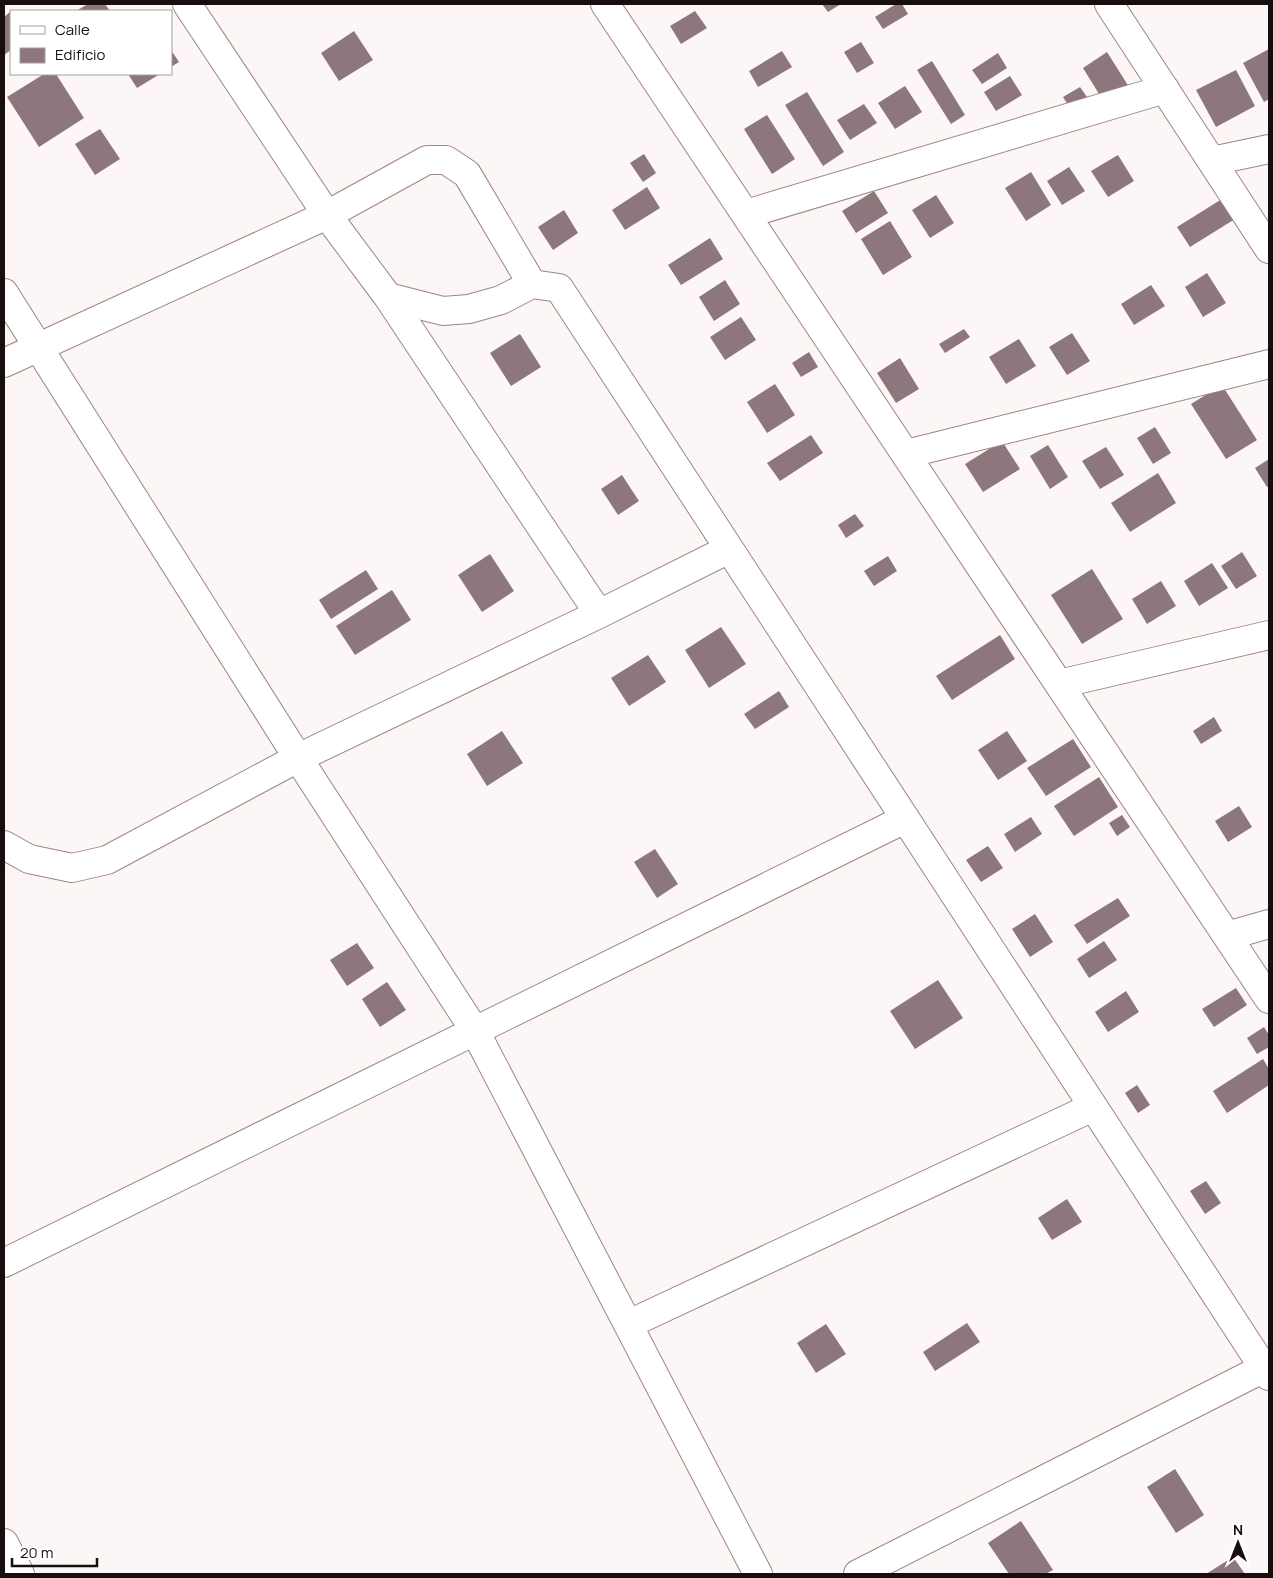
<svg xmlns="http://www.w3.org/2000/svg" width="1273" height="1578" viewBox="0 0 1273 1578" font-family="Manrope,sans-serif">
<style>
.building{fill:#8d767c}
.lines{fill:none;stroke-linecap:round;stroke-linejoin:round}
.minor-casing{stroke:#9d8583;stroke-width:30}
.minor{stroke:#fff;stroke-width:28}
</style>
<rect width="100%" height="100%" fill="#fcf7f6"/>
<!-- building -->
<path class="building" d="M88,4H105L110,11H76Z
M822,4H841L828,12Z
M896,4H902L908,14L883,29L875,17Z
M695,11L707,28L681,44L670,26Z
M10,12L11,50L4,55V17Z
M354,31L373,60L339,81L321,53Z
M861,42L874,63L857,73L844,52Z
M1269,49V99L1264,102L1243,63Z
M171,50L179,62L171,67Z
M782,51L792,67L758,87L749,71Z
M1107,52L1129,87L1104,102L1083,68Z
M998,53L1007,68L982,84L972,70Z
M932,61L965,115L951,124L917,70Z
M1236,70L1255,106L1216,127L1196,90Z
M44,74H56L84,118L39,147L7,97Z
M128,74H160L137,88Z
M1010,76L1022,95L996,111L984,92Z
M905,86L922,112L895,129L878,103Z
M1080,87L1087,97L1070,108L1063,97Z
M807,92L844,152L823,166L785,105Z
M864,104L877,123L850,140L837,120Z
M767,115L795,159L772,174L744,129Z
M100,129L120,159L95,175L75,144Z
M644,154L656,173L643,182L630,163Z
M1118,155L1134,181L1108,197L1091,171Z
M1069,167L1085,191L1062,205L1047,181Z
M1031,172L1051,205L1026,221L1005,188Z
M647,187L660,208L625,230L612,210Z
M874,191L888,213L856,233L842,211Z
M936,195L954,223L930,238L912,210Z
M1222,199L1235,219L1190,247L1177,227Z
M564,210L578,233L553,250L538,227Z
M890,221L912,257L883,275L861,239Z
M710,238L723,259L681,285L668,265Z
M1207,273L1226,303L1203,317L1185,287Z
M725,280L740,304L714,321L699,297Z
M1151,285L1165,306L1134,325L1121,304Z
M741,317L756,340L725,360L710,337Z
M964,329L970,337L945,353L939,344Z
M1072,333L1090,361L1067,375L1049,347Z
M520,334L541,367L511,386L490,353Z
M1019,339L1036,366L1006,384L989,357Z
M809,352L818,367L801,377L792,363Z
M900,358L919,389L896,403L877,373Z
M775,384L795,415L767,433L747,402Z
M1222,385L1257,440L1226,459L1191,404Z
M1155,427L1171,453L1153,464L1137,438Z
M811,435L823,453L780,481L767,463Z
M1002,441L1020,469L983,492L965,464Z
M1048,445L1068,477L1050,489L1030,456Z
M1106,447L1124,475L1100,489L1082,461Z
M1269,459V486L1267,487L1255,468Z
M1158,473L1176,503L1130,532L1111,503Z
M622,475L639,501L618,515L601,489Z
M855,514L864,526L846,538L838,525Z
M1242,552L1257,576L1236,589L1221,566Z
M490,554L514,591L482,612L458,575Z
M888,556L897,571L874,586L864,571Z
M1212,563L1228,588L1199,606L1184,581Z
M1092,569L1123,619L1082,644L1051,595Z
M366,570L378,589L331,619L319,600Z
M1161,581L1176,606L1147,624L1132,599Z
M392,590L411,620L355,655L336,626Z
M721,627L746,664L709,688L685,650Z
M1000,635L1015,659L952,700L936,676Z
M648,655L666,682L629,706L611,678Z
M779,691L789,707L755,729L744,714Z
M1214,717L1222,731L1201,744L1193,731Z
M502,731L523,763L487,786L467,754Z
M1007,731L1027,761L998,780L978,750Z
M1073,739L1091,767L1046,796L1027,768Z
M1099,777L1118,807L1074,836L1054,806Z
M1239,806L1252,827L1228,842L1215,821Z
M1122,815L1130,827L1117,836L1109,823Z
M1031,817L1042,834L1015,852L1004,834Z
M988,846L1003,868L981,882L966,860Z
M655,849L678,884L657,898L634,862Z
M1118,898L1130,916L1087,944L1074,925Z
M1035,914L1053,942L1030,957L1012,929Z
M1104,941L1117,960L1089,978L1077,959Z
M357,943L374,968L347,986L330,960Z
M938,980L963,1018L915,1049L890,1011Z
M387,982L406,1010L380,1027L362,999Z
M1236,988L1247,1005L1214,1027L1202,1009Z
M1126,991L1139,1012L1108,1032L1095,1012Z
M1264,1027L1269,1035V1047L1257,1054L1247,1038Z
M1263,1059L1269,1069V1085L1227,1113L1213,1091Z
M1137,1085L1150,1105L1138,1113L1125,1093Z
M1206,1181L1221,1203L1205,1214L1190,1191Z
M1067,1199L1082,1222L1052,1240L1038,1218Z
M967,1323L980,1342L935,1371L923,1352Z
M826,1324L846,1354L816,1373L797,1343Z
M1175,1469L1204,1515L1176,1533L1147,1487Z
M1021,1521L1053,1570L1045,1574H1009L988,1543Z
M1233,1557L1245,1574H1206Z"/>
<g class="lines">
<!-- minor casing -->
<g class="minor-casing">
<path id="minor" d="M187,4L327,215L388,297L599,614
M605,4L1269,999
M1109,4L1269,249
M1212,161L1269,149
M746,214L1165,89
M4,293L298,758L475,1031L758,1574
M388,297L443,311L469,309L501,300L532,284L559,288L1269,1376
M4,363L327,215L427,160H446L467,174L532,284
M906,454L1269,364
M1059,684L1269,635
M4,845L29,859L72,868L107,860L298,758L599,614L729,549
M1227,936L1269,924
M4,1263L905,819
M629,1324L1093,1107
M4,1543L20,1574
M858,1574L1264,1368"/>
</g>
<!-- minor -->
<use href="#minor" class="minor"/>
</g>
<!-- border -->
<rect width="1273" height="1578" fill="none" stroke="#170e0d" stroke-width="10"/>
<!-- legend -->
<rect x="10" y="10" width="162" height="65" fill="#ffffff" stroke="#a29f9e"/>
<rect x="20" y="26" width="25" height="8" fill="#ffffff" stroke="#a29f9e"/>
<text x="55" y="35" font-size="15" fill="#170e0d">Calle</text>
<rect x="20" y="48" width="25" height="15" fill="#8d767c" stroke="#a29f9e"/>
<text x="55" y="60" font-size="15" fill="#170e0d">Edificio</text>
<!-- north arrow -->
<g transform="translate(1238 1543)" stroke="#ffffff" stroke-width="4" paint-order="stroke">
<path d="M0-4L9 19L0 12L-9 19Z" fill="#170e0d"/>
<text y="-8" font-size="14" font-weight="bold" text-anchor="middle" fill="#170e0d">N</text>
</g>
<!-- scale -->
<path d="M12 1558v8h85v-8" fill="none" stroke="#170e0d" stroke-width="2.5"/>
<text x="20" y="1558" font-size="15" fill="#170e0d" stroke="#ffffff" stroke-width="4" paint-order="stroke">20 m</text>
</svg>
